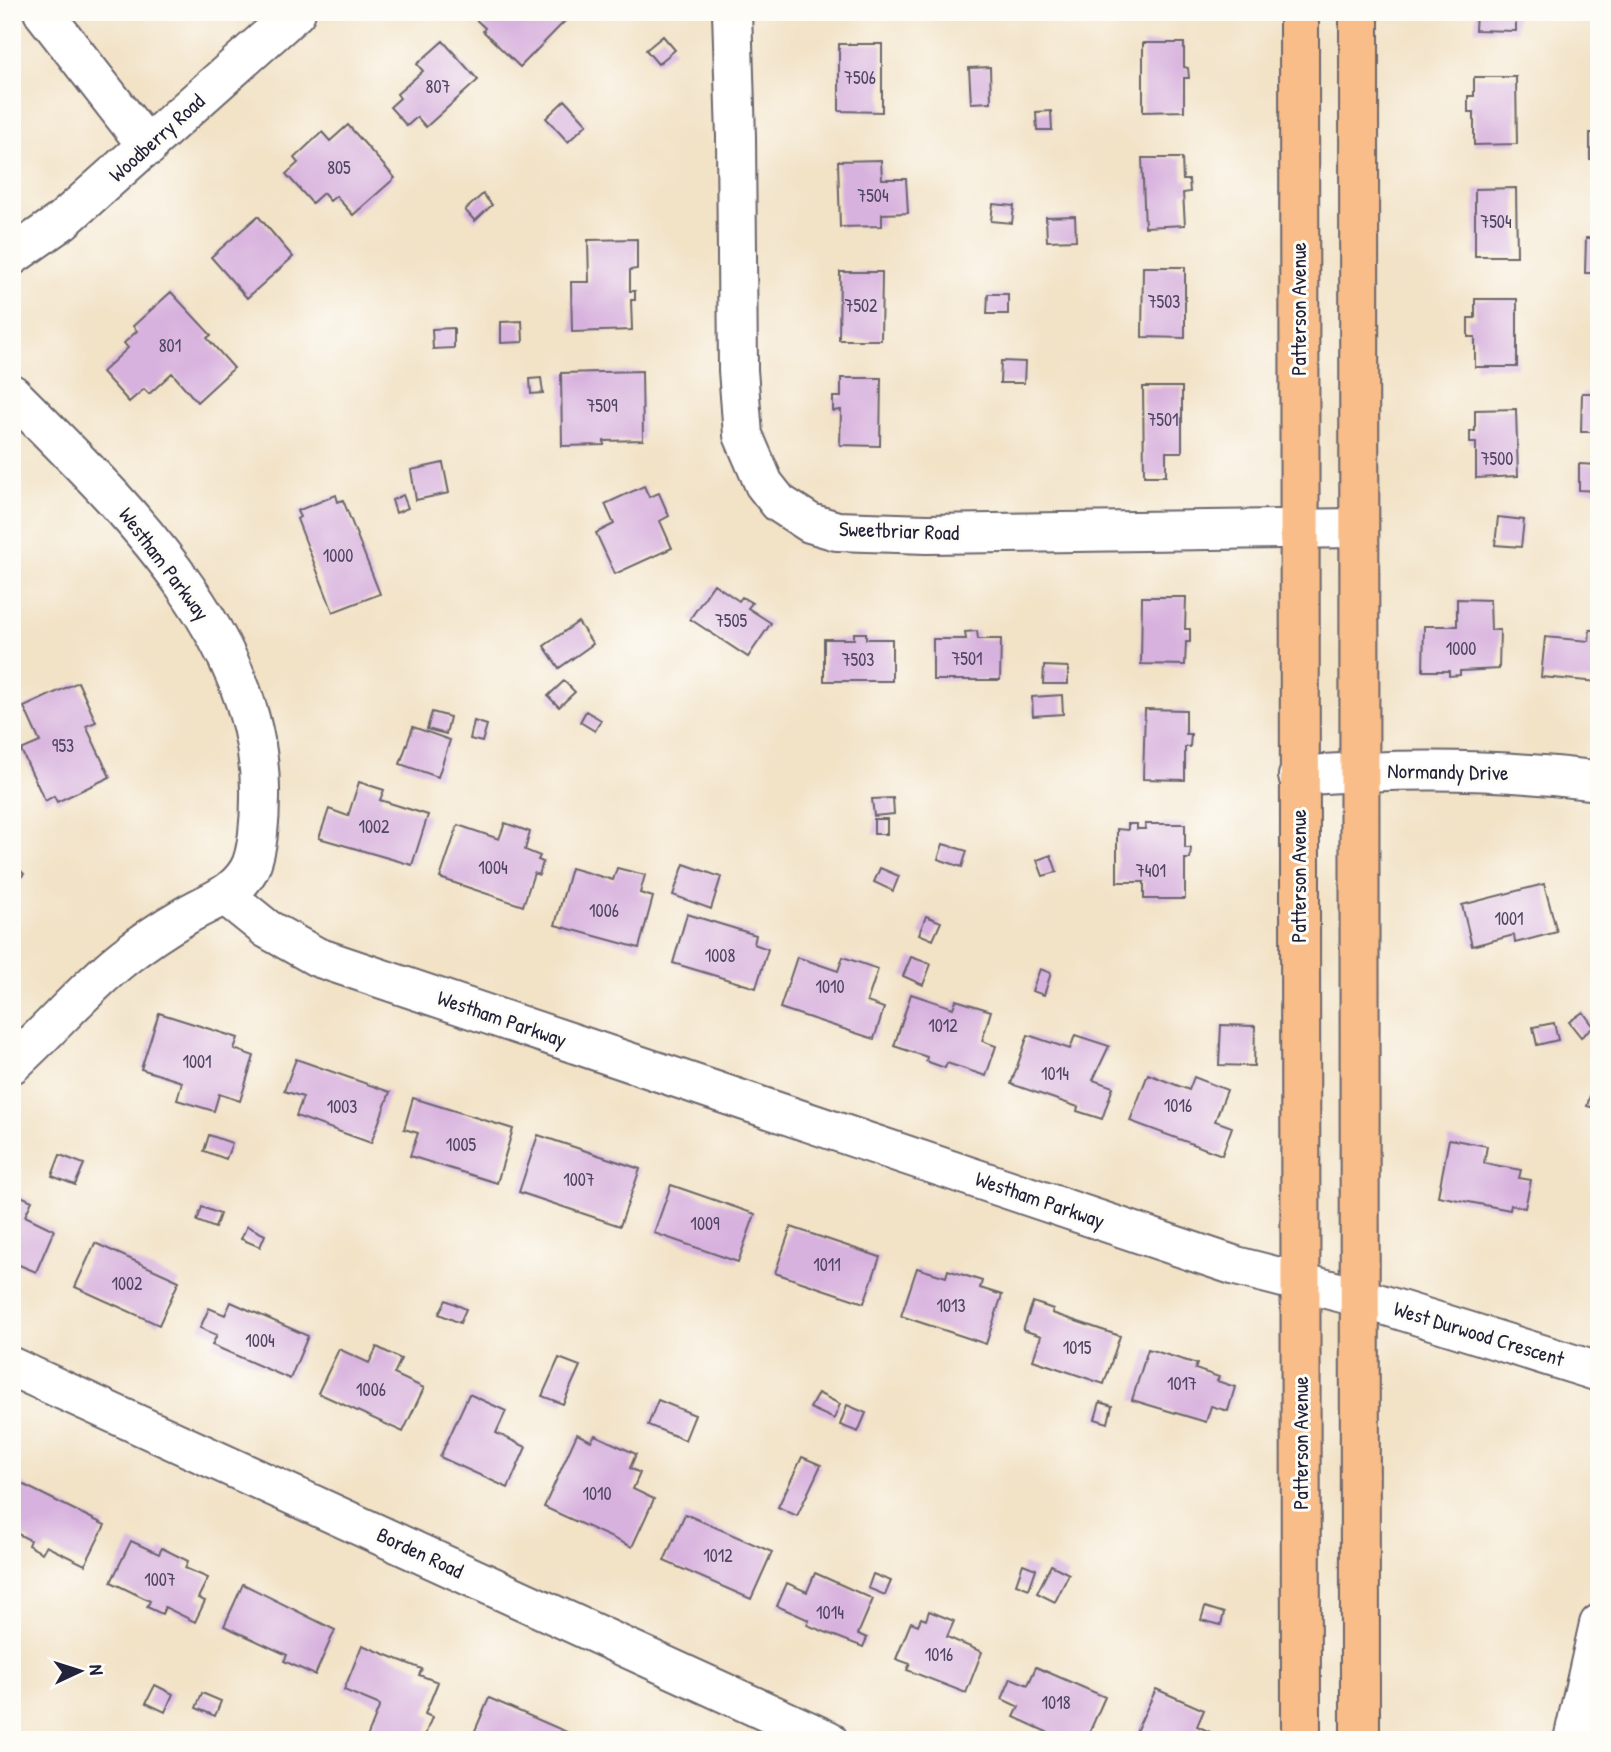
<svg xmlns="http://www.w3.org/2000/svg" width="1611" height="1752" viewBox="0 0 1611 1752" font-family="'Patrick Hand',sans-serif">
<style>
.building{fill:#d8b2de}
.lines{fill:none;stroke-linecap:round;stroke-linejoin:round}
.minor-casing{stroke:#6b656c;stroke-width:42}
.major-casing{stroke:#6b656c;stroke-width:42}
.minor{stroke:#fff;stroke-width:38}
.major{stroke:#f8bd89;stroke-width:38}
.labels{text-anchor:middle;stroke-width:6;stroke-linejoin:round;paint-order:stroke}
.number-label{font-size:18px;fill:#504664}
.street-label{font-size:21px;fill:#22223b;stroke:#fdfcf7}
</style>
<rect width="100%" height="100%" fill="#fdfcf7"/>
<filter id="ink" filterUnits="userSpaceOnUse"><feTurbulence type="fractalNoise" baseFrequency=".0143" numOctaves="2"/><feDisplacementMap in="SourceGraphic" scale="14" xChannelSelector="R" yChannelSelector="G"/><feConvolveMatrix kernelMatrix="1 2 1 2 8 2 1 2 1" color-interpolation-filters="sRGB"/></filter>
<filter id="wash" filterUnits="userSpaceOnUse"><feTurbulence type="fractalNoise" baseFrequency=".00686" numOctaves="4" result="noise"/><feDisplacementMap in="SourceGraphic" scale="28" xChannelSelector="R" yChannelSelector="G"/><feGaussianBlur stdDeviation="1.57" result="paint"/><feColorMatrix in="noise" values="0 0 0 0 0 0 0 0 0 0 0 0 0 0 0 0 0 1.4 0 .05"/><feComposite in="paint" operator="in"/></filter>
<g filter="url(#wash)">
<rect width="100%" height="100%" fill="#f2e2c6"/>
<g id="blocks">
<!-- building -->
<path class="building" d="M473,12H568L571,15L520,67L483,31L485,28L471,15Z
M1476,12H1516V31L1475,30Z
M663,36L675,50L658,64L646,50Z
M443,41L478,80L426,127L417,117L407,126L390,107L400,98L397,94L423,71L417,64Z
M1143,43H1184V67L1188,68L1189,78H1184V111L1143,112Z
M839,44H882V112L839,111Z
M990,67L991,102L971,103L969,68Z
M1474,77H1516L1517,144L1474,145V112H1468V96H1474Z
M565,100L587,124L568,142L546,118Z
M1051,111L1052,130H1037L1036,112Z
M348,125L395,178L353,215L336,196L330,201L323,193L312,203L286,174L298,163L294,158L322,132L330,141Z
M1590,133H1599V159H1590Z
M1142,158H1182L1183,180H1189L1190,192L1183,193L1185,225L1145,227Z
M881,160L882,179H906L908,213L882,214V226L840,227L838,161Z
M1516,188L1517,256H1475V189Z
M483,194L492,205L475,221L465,210Z
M993,204L1014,206L1012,223L991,221Z
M258,216L293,257L247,298L211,257Z
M1075,216L1076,240L1047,241L1046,217Z
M1586,238H1599V273H1585Z
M637,239V269L630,270V291H635V300H631L632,330L572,332L571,282H589L588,240Z
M1143,267H1185V338L1142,337Z
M840,272H882L881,340H839Z
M171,292L211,335L207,338L234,368L197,402L172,373L149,394L144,389L129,402L102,372L128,348L124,343L137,331L133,326Z
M988,294H1008V314H987Z
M1475,299H1517V367H1475V337H1468V318H1475Z
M522,321L523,342L501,343V322Z
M454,328V348L433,349L432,329Z
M1001,361L1025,362L1024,383H1000Z
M642,371L643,440L604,441V445L562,446L561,373Z
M541,378L543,393L531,394L530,379Z
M841,378H881L880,446L840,445L841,410L833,411V397H841Z
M1143,387H1182V452H1166V476H1144Z
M1582,393H1599V432H1581Z
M1516,409L1518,476L1476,478V443H1470V431H1475V410Z
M443,463L449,493L416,500L411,470Z
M1579,464L1599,465V491L1579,490Z
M644,486L649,497L659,493L669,516L660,521L672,548L615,574L596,533L614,524L605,504Z
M336,495L338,502L343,500L380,594L333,612L297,519L300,517L297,511Z
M403,495L408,508L396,513L392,500Z
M1498,517L1524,520L1521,547L1495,545Z
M714,584L739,601L742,597L752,603L748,608L771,623L748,657L690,619Z
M1142,597H1186L1185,629H1190V642H1186L1185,665L1141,664Z
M1457,599L1490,600L1491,630H1500L1499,669L1460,671V675L1449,676V671H1423L1424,626H1457Z
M578,622L593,644L559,668L544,646Z
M1590,630H1599V682L1541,677L1545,637L1589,641Z
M977,631L978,639H1001L1000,680H933V639H966L965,632Z
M854,633H866V639H892V681H824V639H854Z
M1044,666L1068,667V684H1043Z
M564,681L575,692L559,707L548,696Z
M78,682L96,722L86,726L110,777L57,802L54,796L45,801L21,750L40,742L24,707Z
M1062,695L1063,714L1033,716L1032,697Z
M1145,709L1186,710V734H1191L1190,747H1185V780L1143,779Z
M586,711L601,720L595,731L580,722Z
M432,712L450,717L446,734L427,729Z
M474,721L487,725L482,742L470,739Z
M413,727L450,740L438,777L400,764Z
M359,782L384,790L380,800L428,815L412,865L319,838L329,809L348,816Z
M893,798L894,814L874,816L872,799Z
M874,819H887V834H874Z
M505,823L530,832L525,850L540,856L538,860L543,862L539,875L534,873L523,906L440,878L458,825L499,839Z
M1128,824H1137V829H1146L1145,824H1185V848H1191L1190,859H1185V899H1144V882H1117V829L1128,830Z
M943,844L967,851L962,867L938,859Z
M1051,855L1057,872L1043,876L1037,860Z
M12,862L24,874L12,886Z
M684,864L721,877L711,909L673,895Z
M571,868L613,880L617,868L645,875L640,893L653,897L639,948L555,925Z
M880,868L899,876L893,891L874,882Z
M1544,884L1557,932L1515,943L1514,935L1472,946L1462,905Z
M687,914L756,935L754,944L768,949L756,988L673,963Z
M926,916L941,922L933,940L919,934Z
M797,957L838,971L843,957L878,969L867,1002L884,1008L874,1039L780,1008Z
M911,957L931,964L923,985L903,976Z
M1040,969L1051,973L1044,995L1032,991Z
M911,994L953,1008L956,1000L991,1011L982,1041L996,1046L986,1076L947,1063L945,1068L926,1061L927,1057L894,1046Z
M1583,1012L1594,1027L1581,1037L1569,1022Z
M159,1013L238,1038L234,1049L254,1056L240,1101L219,1094L214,1111L177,1100L182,1082L141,1069Z
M1554,1023L1558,1040L1537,1045L1533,1027Z
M1221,1025L1255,1026L1254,1066L1219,1065Z
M1028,1035L1070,1049L1075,1035L1109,1046L1093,1080L1113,1087L1102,1119L1077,1111L1078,1107L1011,1084Z
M296,1059L390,1092L371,1143L296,1116L303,1097L284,1091Z
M1148,1074L1189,1090L1194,1077L1227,1090L1215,1121L1232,1127L1222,1155L1130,1121Z
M1593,1085L1599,1087V1109L1587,1106Z
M413,1098L513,1129L497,1183L410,1156L418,1133L404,1129Z
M209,1135L232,1143L226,1159L204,1151Z
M538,1135L640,1169L620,1226L519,1192Z
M1449,1139L1487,1146L1484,1163L1521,1170L1519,1178L1531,1180L1525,1208L1511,1205L1510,1210L1438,1196Z
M60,1155L84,1164L75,1185L52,1176Z
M671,1185L755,1214L738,1262L654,1233Z
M12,1192L32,1201L25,1216L54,1230L36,1272L12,1262Z
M202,1207L220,1214L215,1228L197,1221Z
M247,1226L265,1235L260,1247L241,1239Z
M791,1227L880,1257L864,1303L775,1273Z
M95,1243L179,1281L159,1325L75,1287Z
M917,1268L946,1277L948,1270L982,1281L980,1288L1002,1295L986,1344L901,1316Z
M446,1300L466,1309L460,1323L439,1314Z
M231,1302L308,1336L290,1379L212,1345L217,1335L200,1328L209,1308L225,1315Z
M1033,1302L1053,1309L1052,1313L1120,1336L1104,1384L1033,1360L1041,1336L1023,1330Z
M377,1347L401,1359L394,1374L424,1388L403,1432L318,1393L339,1349L369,1363Z
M1148,1349L1197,1364L1195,1369L1219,1377L1217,1381L1235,1387L1228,1411L1211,1406L1206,1422L1132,1400Z
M559,1358L580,1366L563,1404L542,1396Z
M818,1393L840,1404L834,1419L810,1408Z
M469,1394L506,1411L496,1433L526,1447L508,1488L440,1457Z
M658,1400L695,1415L685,1440L648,1425Z
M1100,1402L1112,1406L1108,1423L1095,1419Z
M847,1405L866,1413L858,1432L840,1425Z
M577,1434L591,1441L595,1435L636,1454L630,1468L640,1473L633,1489L654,1499L632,1547L544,1507Z
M802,1457L821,1465L797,1516L778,1507Z
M12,1479L105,1525L85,1565L46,1546L42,1553L28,1545L30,1540L12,1531Z
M685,1514L772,1552L751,1599L664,1561Z
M131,1541L159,1554L162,1548L188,1561L185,1568L208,1578L198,1598L205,1601L195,1622L165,1607L162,1614L147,1607L150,1601L111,1582Z
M1023,1564L1036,1569L1029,1589L1016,1584Z
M1051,1565L1069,1574L1055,1602L1037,1593Z
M815,1573L873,1599L858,1634L867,1638L863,1647L807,1625L809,1620L777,1606L787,1583L807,1592Z
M873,1574L891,1581L885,1595L868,1588Z
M243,1584L335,1630L315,1675L284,1661L287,1655L224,1626Z
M1205,1607L1224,1613L1221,1625L1201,1620Z
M929,1611L954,1621L947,1637L982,1652L966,1693L907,1670L910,1664L896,1659L911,1622L918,1625L921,1618L926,1620Z
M362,1645L422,1669L419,1675L438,1682L425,1714L432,1717L423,1740H366L380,1705L344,1690Z
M1036,1667L1105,1697L1086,1740H1064L1014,1717L1019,1707L1002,1699L1011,1678L1028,1685Z
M155,1685L173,1694L165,1712L146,1703Z
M1156,1689L1204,1710L1197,1726L1227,1740H1132Z
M202,1693L221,1701L215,1716L196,1708Z
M489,1698L569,1733L566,1740H471Z"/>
</g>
</g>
<g filter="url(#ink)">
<use href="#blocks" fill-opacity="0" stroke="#6b656c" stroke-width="2"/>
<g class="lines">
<!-- minor casing -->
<g class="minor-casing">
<path id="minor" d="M43,12L148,147
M732,12L736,137L738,370L743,435L764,484L779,503L810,523L837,531L927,534L1359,528
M12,256L62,221L296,12
M12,394C118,501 264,636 260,798C260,817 258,855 248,871C233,896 208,902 185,916C164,928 142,943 123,958C84,989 50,1030 12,1064
M1298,776C1398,768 1499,768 1599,781
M226,896L267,929L317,957L1236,1266L1358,1297L1599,1372
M12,1367L828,1740
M1573,1740L1599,1624"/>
</g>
<!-- major casing -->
<g class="major-casing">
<path id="major" d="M1299,12L1301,1740
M1359,12L1360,1740"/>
</g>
<!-- minor -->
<use href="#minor" class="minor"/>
<!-- major -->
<use href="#major" class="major"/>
</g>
</g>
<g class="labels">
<!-- number labels -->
<g class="number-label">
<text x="860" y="84">7506</text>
<text x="438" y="93">807</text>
<text x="339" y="174">805</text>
<text x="873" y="202">7504</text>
<text x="1496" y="228">7504</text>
<text x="1164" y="308">7503</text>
<text x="861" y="312">7502</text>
<text x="170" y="352">801</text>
<text x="602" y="412">7509</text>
<text x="1163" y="426">7501</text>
<text x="1497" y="465">7500</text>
<text x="338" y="562">1000</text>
<text x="731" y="627">7505</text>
<text x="1461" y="655">1000</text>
<text x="967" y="665">7501</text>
<text x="858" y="666">7503</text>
<text x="63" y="752">953</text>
<text x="374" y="833">1002</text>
<text x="493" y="874">1004</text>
<text x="1151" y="877">7401</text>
<text x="604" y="917">1006</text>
<text x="1509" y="925">1001</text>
<text x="720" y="962">1008</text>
<text x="830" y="993">1010</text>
<text x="943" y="1032">1012</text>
<text x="197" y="1068">1001</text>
<text x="1055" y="1080">1014</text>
<text x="1178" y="1112">1016</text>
<text x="342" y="1113">1003</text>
<text x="461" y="1151">1005</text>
<text x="579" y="1186">1007</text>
<text x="705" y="1230">1009</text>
<text x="827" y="1271">1011</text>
<text x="127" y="1290">1002</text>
<text x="951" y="1312">1013</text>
<text x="260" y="1347">1004</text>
<text x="1077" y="1354">1015</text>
<text x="1182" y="1390">1017</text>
<text x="371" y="1396">1006</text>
<text x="597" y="1500">1010</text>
<text x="718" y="1562">1012</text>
<text x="160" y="1586">1007</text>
<text x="830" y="1619">1014</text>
<text x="939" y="1661">1016</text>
<text x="1056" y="1709">1018</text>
</g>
<!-- street labels -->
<g class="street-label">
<text transform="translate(157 138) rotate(-42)" y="7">Woodberry Road</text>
<text transform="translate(1299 309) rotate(-90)" y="7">Patterson Avenue</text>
<text transform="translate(899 531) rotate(2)" y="7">Sweetbriar Road</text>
<text transform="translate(164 564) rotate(53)" y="7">Westham Parkway</text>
<text transform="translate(1448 772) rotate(1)" y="7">Normandy Drive</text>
<text transform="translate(1299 876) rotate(-90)" y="7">Patterson Avenue</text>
<text transform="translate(502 1019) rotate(19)" y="7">Westham Parkway</text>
<text transform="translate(1040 1200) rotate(19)" y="7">Westham Parkway</text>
<text transform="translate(1479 1334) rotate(17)" y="7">West Durwood Crescent</text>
<text transform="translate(1301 1443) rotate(-90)" y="7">Patterson Avenue</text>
<text transform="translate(420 1553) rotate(25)" y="7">Borden Road</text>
</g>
</g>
<!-- margin -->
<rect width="1611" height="1752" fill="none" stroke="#fdfcf7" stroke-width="42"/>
<!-- north arrow -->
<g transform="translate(80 1671) rotate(86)" stroke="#fdfcf7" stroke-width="5" paint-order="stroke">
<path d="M0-5L12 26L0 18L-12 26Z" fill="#22223b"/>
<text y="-10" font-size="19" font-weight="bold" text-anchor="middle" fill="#22223b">N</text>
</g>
</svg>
